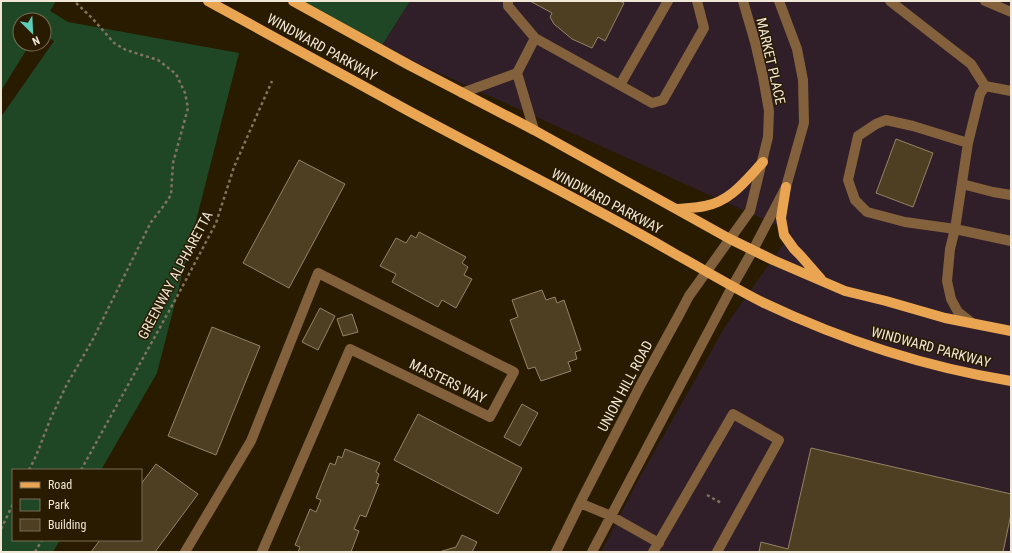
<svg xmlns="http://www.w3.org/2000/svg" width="1012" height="553" viewBox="0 0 1012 553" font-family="'Roboto Condensed',sans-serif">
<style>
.commercial{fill:#301f29}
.green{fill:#1f4726}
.building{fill:#4e3e22;stroke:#958365}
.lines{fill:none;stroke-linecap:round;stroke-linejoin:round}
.path{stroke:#80745e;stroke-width:2.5;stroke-dasharray:3 3;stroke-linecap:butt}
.minor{stroke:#83613c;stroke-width:10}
.major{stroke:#eaa552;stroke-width:10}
.labels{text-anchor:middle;stroke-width:3;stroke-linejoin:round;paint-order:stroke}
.street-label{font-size:14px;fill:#f1e7d7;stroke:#291b00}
</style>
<rect width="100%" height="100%" fill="#291b00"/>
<!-- commercial -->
<path class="commercial" d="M410,1H1011V552H601L636,484L726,325L792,232L381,47Z"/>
<!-- green -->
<path class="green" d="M1,1H56L50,11L68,22L239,53L157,373L101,470H13V540H60L53,552H1V117L54,41L44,35V20H20V44H30L1,91Z
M298,1H410L381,47Z"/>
<!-- building -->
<path class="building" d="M530,1H620L624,3L605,41L598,37L592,48L572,39L554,24L550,17L552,13Z
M896,139L933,153L913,207L876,193Z
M299,160L345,184L289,288L243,263Z
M419,232L466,257L462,263L468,267L464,275L472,279L456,308L442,300L438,307L392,282L396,274L380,266L396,238L406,243L411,235L416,238Z
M542,290L546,300L555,297L557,303L564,300L581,350L575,352L577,359L568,362L571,371L541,381L535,367L528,369L510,320L518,317L512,300Z
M320,308L335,316L318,350L302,342Z
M352,314L358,332L343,336L337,319Z
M212,327L260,346L216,455L168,436Z
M522,404L538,413L520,446L504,437Z
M418,414L522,468L498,514L394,460Z
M811,448L1011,494V514L1003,552H759L761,542L788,549Z
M345,449L380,463L376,472L379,474L376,483L379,484L366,517L360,515L354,529L359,531L351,552H298L300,547L295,545L310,509L316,512L321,500L316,498L330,463L335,465L338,456L342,458Z
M156,464L198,494L155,552H91L100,540H141V484Z
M462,535L477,542L472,552H439L456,547Z"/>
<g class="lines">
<!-- path -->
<path class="path" d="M29,470L36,456L50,420L66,386L92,341L151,222L162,208L171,195L173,163L188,108L185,93L176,74L158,60L126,50L114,43L92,18L74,1
M81,470L179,293L216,223L234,167L272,81
M707,495L721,503
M1,529L13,504
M35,552L42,540"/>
<!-- minor -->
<path class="minor" d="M508,1V6L535,38L652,103L663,100L704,28L697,1
M890,1L971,64L985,86L980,94L968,143L955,229L950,249L947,281L951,299L958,312L972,323
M985,1L1011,12
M517,73L534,130
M620,85L668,1
M985,86L1011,91
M462,93L517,73L535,38
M968,143L913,126L886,120L876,124L858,136L848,180L855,200L867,212L905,222L955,229L1011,241
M962,184L993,192L1011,195
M580,503L611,516L659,543
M185,552L251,441L318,273L514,372L490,417L350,349L262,552
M556,552L582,499L640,386L679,315L689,296L750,211L768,137L769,111L763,77L755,42L743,1
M592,552L732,287L753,250L786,187L804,123L803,80L797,49L779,1
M653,552L733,414L779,440L717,552"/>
<!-- major -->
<path class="major" d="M208,1C273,37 339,73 405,109C464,141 524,171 583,203C615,220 646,237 677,255C706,271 734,288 764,303C842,340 925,367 1011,381
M293,1L409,65L534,130L730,239L773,260L845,291L886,301L945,318L1011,331
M786,187L781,218L784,235L794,249L800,255L821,279
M677,209C686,208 696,208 705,206C731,201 746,180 763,162"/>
</g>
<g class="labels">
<!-- street labels -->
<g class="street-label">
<text transform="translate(322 47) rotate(29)" y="5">WINDWARD PARKWAY</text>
<text transform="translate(771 61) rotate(77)" y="5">MARKET PLACE</text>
<text transform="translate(607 201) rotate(28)" y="5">WINDWARD PARKWAY</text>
<text transform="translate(175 275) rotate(-62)" y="5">GREENWAY ALPHARETTA</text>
<text transform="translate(931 347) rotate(15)" y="5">WINDWARD PARKWAY</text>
<text transform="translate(448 381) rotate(26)" y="5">MASTERS WAY</text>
<text transform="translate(625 386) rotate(-62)" y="5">UNION HILL ROAD</text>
</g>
</g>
<!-- border -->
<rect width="1012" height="553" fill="none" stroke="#f1e7d7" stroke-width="4"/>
<!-- legend -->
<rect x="12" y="469" width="130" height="72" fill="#291b00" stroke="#796d56"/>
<rect x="20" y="482" width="20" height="6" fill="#eaa552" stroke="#796d56"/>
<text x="48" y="489" font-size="12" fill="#f1e7d7">Road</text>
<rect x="20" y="499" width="20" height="12" fill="#1f4726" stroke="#796d56"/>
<text x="48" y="509" font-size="12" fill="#f1e7d7">Park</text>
<rect x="20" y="519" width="20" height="12" fill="#4e3e22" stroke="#796d56"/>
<text x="48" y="529" font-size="12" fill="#f1e7d7">Building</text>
<!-- north arrow -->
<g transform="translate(32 32) rotate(156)"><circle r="19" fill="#291b00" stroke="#796d56"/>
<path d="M0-3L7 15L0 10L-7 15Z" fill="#5dceb8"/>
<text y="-6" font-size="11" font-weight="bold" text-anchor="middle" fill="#f1e7d7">N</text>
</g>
</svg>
